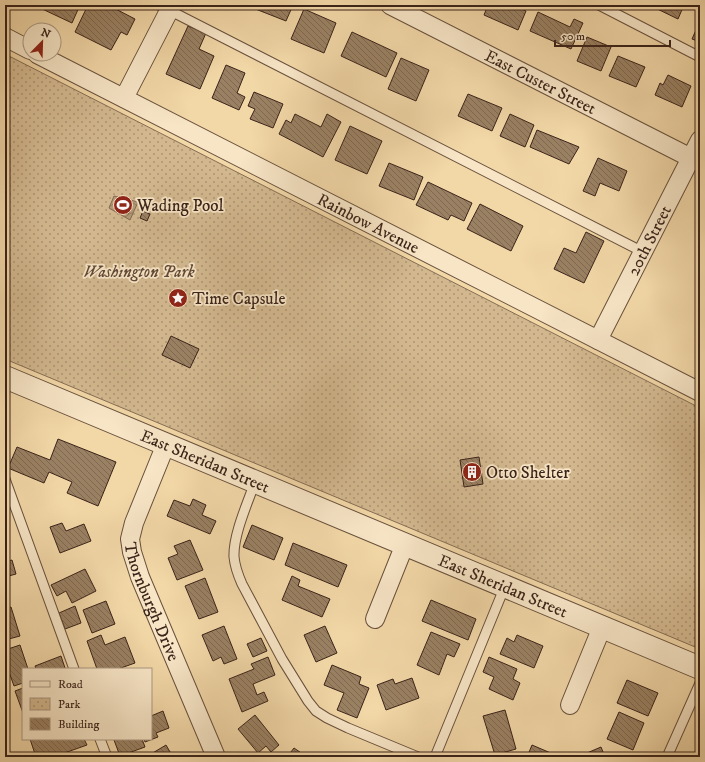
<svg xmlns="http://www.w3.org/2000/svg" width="705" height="762" viewBox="0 0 705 762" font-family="'IM FELL DW Pica',serif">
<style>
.park{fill:url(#park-dots);stroke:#866e54}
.water{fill:url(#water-waves);stroke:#836a51}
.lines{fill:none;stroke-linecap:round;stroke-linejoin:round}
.shore{stroke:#765e48;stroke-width:1}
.building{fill:url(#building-back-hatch);stroke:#3a2319}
.service-casing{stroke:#68503c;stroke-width:11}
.minor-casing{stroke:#68503c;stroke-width:20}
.tertiary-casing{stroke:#68503c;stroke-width:24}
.service{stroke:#f7e5c6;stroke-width:9}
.minor{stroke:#f7e5c6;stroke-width:18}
.tertiary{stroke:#f7e5c6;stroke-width:22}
.labels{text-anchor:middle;stroke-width:3.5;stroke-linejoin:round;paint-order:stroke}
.street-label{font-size:17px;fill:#3a2319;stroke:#f7e5c6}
.poi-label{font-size:17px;fill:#3a2319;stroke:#f7e5c6;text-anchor:start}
.park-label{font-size:17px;font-style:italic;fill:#604836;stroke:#f7e5c6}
</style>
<defs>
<pattern id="park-dots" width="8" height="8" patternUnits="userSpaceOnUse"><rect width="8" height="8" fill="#d3b88f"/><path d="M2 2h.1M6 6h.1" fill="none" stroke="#ac9574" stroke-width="1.8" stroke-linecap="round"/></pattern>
<pattern id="water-waves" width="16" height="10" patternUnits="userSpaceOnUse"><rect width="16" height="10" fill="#b39a77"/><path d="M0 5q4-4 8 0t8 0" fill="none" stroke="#937d61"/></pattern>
<pattern id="building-back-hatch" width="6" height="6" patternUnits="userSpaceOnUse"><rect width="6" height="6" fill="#9a8163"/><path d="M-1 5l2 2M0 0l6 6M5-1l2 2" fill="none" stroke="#7f6951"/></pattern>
</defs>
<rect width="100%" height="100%" fill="#f2d7a7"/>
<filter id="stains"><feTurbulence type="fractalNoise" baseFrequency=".005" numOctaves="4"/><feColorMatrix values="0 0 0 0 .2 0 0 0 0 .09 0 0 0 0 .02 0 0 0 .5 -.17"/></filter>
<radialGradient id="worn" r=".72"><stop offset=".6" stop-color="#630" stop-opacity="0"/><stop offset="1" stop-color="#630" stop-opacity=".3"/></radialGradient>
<!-- park -->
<path class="park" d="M5,54L700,408V649L5,359Z"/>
<!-- water -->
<path class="water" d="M114,196L138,202L130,220L109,208Z"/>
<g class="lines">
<!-- shore -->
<path class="shore" d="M116,201H118L131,204L132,206L129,213L127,214L115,207Z"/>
</g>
<!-- building -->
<path class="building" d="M39,5H80L72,23L38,7Z
M88,5H108L135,19L127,35L121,32L111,50L75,32Z
M254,5H293L286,21L253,8Z
M488,5H511L526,11L518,30L484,15Z
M649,5H684L678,19Z
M304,9L336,23L324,53L291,39Z
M538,12L570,27L574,19L583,23L571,49L530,31Z
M700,21V42L692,39Z
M188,26L206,33L199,49L214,56L200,89L166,74Z
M352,32L397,53L386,77L341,56Z
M587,37L611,47L601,71L577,61Z
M618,56L645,67L636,87L609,76Z
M401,58L429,70L416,101L388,89Z
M226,65L245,73L237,93L245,97L239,110L212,98Z
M668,75L691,86L682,107L655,95L660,83L663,85Z
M254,92L283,104L273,128L250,119L255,109L248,106Z
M468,94L502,108L492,131L458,116Z
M295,114L321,127L327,114L341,122L323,157L279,134L286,120L291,123Z
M510,114L534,125L525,147L500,136Z
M350,126L382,141L367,174L335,160Z
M537,130L579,147L569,164L530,147Z
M598,158L627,171L619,191L600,183L595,196L583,191Z
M389,163L423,177L414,200L379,186Z
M428,182L472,203L464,221L451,215L448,220L416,205Z
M480,204L523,226L511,251L467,229Z
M143,211L150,214L147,221L140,218Z
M586,232L604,241L584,283L554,269L564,248L576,253Z
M171,336L199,349L190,368L162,355Z
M58,439L116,462L98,506L67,493L72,482L49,472L44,483L8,468L17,447L50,460Z
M479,457L483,484L464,487L460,460Z
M193,499L206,505L202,515L216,521L210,534L167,516L174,500L190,506Z
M62,523L66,531L84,524L91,541L60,553L50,527Z
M252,525L283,538L274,560L243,547Z
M190,540L203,570L177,580L168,558L178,554L174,546Z
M293,543L347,565L338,587L285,565Z
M12,560L16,574L5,577V562Z
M85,569L96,591L72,603L66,591L57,596L51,585Z
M292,576L300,580L298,586L330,599L322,617L282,600Z
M205,578L218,612L199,619L185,586Z
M431,600L476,619L468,640L422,621Z
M106,601L115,624L92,633L83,610Z
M75,606L81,623L65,629L59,613Z
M11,607L20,636L5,640V609Z
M224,626L237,659L224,664L221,657L213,661L202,635Z
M325,626L337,653L316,662L304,635Z
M431,632L460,644L454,657L447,654L439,675L417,665Z
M101,635L105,645L125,637L135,663L118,669H97L87,641Z
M517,635L543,646L534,668L500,654L507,638L514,642Z
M261,638L267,651L253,657L247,644Z
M20,645L28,669H23V683L14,686L5,661V650Z
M61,656L65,668L61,669H36L35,666Z
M268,657L275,675L253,684L257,695L264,692L268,701L242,712L229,679L254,669L251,664Z
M489,657L517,669L513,679L520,683L513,700L489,689L494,677L483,672Z
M332,665L361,677L359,684L369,688L357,718L337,710L344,693L324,685Z
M412,678L419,698L386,710L377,685L393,679L395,684Z
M627,680L658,693L648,716L617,703Z
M23,688V713L15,691Z
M505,710L516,749L495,755L483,716Z
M163,711L169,728L156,733L158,737L145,742L144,739H151V716Z
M619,712L644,723L633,750L607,739Z
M255,715L279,745L271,752L266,746L258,753L238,729Z
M30,739H84L87,745L53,757H36Z
M115,739H142L145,747L120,756L114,740Z
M166,745L173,757H153L151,754Z
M532,745L560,757H527Z
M601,747L605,757H580V756Z
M294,748L307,757H287Z"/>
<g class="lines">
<!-- service casing -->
<g class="service-casing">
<path id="service" d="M159,5L643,252
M599,5L700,57
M5,479L74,669
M255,482C248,502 233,535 234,557C235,567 238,575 242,584L282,659L308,701L316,711L327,718L348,728L418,757
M100,739L107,757
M435,757L505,586
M667,757L700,683"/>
</g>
<!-- minor casing -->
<g class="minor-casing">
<g id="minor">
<path id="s1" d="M390,5L691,158"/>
<path d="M5,37L30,50"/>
<path id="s2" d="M37,54L700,392"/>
<path d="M124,98L172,5"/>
<path id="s3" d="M598,340L700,140"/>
<path id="s4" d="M166,444L134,523L130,539L132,552L140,577L216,757"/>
<path d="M375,619L405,544"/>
<path d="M570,705L602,627"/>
</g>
</g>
<!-- tertiary casing -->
<g class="tertiary-casing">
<g id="tertiary">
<path id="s5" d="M5,377L700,668"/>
</g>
</g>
<!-- service -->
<use href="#service" class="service"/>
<!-- minor -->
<use href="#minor" class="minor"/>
<!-- tertiary -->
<use href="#tertiary" class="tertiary"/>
</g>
<!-- icons -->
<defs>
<g id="stadium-disc" transform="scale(1)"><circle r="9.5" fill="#8f2418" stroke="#f7e5c6"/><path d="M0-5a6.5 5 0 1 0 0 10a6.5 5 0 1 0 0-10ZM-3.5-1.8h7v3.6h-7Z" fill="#fff"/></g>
<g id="sight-disc" transform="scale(1)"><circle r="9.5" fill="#8f2418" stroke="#f7e5c6"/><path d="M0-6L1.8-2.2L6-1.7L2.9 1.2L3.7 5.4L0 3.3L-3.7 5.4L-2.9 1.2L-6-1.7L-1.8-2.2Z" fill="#fff"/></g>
<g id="building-disc" transform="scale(1)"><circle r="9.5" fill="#8f2418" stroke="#f7e5c6"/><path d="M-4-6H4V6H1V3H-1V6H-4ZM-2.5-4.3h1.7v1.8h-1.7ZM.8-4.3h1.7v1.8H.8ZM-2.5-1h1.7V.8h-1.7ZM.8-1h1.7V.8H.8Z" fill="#fff"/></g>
</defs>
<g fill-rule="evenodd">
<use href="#stadium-disc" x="123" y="205"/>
<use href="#sight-disc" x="178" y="298"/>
<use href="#building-disc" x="472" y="472"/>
</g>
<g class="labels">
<!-- street labels -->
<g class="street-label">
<text dy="6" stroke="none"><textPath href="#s1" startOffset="169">East Custer Street</textPath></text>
<text dy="6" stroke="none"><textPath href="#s2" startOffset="372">Rainbow Avenue</textPath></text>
<text dy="6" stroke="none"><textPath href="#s3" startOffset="112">20th Street</textPath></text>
<text dy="6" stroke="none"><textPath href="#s5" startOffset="217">East Sheridan Street</textPath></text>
<text dy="6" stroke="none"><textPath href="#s5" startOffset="540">East Sheridan Street</textPath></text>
<text dy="6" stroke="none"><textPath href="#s4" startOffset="168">Thornburgh Drive</textPath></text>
</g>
<!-- poi labels -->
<g class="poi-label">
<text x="137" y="211">Wading Pool</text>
<text x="192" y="304">Time Capsule</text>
<text x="486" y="478">Otto Shelter</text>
</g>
<!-- park labels -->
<g class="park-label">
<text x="139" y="277">Washington Park</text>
</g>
</g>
<!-- margin -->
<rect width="705" height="762" fill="none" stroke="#f2d7a7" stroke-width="20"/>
<rect x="6" y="6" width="693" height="750" fill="none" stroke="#3a2319" stroke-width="2"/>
<rect x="10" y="10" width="685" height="742" fill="none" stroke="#3a2319"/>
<!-- legend -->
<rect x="22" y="668" width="130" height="72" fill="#f7e5c6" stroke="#ab9781"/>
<rect x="30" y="681" width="20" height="6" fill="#f7e5c6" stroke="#ab9781"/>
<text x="58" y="688" font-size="12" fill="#3a2319">Road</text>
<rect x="30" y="698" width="20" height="12" fill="url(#park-dots)" stroke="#ab9781"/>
<text x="58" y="708" font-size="12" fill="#3a2319">Park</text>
<rect x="30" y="718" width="20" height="12" fill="url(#building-back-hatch)" stroke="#ab9781"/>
<text x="58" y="728" font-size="12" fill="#3a2319">Building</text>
<!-- north arrow -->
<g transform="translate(42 42) rotate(23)"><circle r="19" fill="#f7e5c6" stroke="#ab9781"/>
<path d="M0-3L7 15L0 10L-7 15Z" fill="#8f2418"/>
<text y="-6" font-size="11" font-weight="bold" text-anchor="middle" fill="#3a2319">N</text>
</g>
<!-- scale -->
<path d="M555 40v6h115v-6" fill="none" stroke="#3a2319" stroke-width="2"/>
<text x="561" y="40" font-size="12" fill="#3a2319" stroke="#f7e5c6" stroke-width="3" paint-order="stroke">50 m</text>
<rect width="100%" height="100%" filter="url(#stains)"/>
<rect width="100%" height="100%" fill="url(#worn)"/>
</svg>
